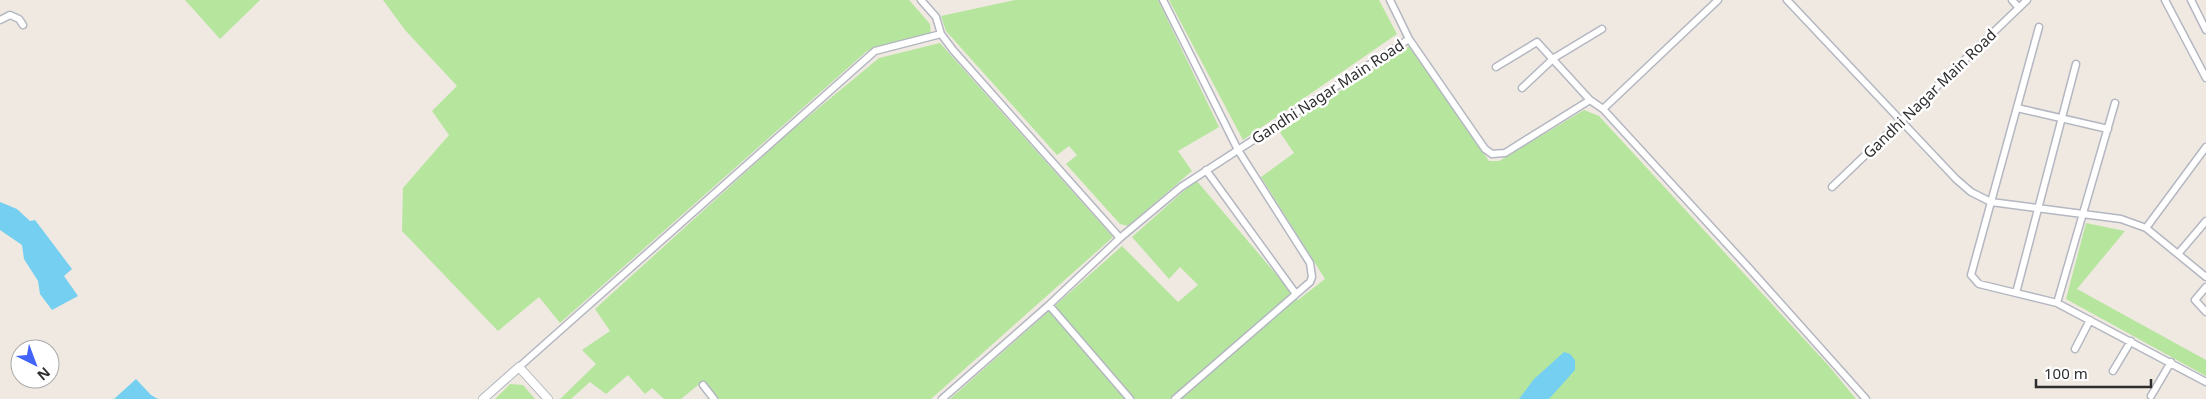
<svg xmlns="http://www.w3.org/2000/svg" width="2206" height="399" viewBox="0 0 2206 399" font-family="'Noto Sans',sans-serif">
<style>
.green{fill:#b6e59e}
.water{fill:#75cff0}
.lines{fill:none;stroke-linecap:round;stroke-linejoin:round}
.minor-casing{stroke:#b4b7c1;stroke-width:9}
.tertiary-casing{stroke:#b4b7c1;stroke-width:10}
.minor{stroke:#fff;stroke-width:6}
.tertiary{stroke:#fff;stroke-width:8}
.labels{text-anchor:middle;stroke-width:5;stroke-linejoin:round;paint-order:stroke}
.street-label{font-size:15px;fill:#2e2e2e;stroke:#fff}
</style>
<rect width="100%" height="100%" fill="#efe9e1"/>
<!-- green -->
<path class="green" d="M185,0H260L220,39Z
M383,0H909L930,24L931,34L867,51L560,323L539,297L498,331L402,231L403,188L449,135L432,111L457,86L405,30Z
M1015,0H1158L1219,127L1178,151L1192,171L1128,226L1120,224L1066,164L1077,155L1069,146L1057,155L946,31L941,16Z
M1169,0H1379L1397,34L1243,140Z
M940,43L1113,237L931,399H709L698,385L681,399H664L652,388L645,394L628,375L606,394L590,382L571,399H560L596,364L582,350L610,331L595,309L792,130L879,58Z
M1409,46L1489,161H1499L1584,110L1599,116L1828,365L1856,399H950L1122,246L1178,302L1198,285L1180,267L1169,279L1132,237L1196,180L1298,300L1325,279L1261,177L1294,153L1279,131Z
M2086,223L2125,231L2077,289L2206,360V376L2066,299Z
M510,384L523,385L535,399H495Z"/>
<!-- water -->
<path class="water" d="M0,202L17,209L30,221L35,220L72,269L64,276L78,296L52,310L40,294L38,281L24,259L22,245L0,230Z
M1564,352L1570,354L1575,360V370L1549,399H1519L1534,379Z
M136,379L151,395L158,399H114Z"/>
<g class="lines">
<!-- minor casing -->
<g class="minor-casing">
<path id="minor" d="M921,0L936,17L941,34L953,50L1120,238
M1163,0L1238,150L1310,263L1312,277L1310,282L1175,399
M1390,0L1409,39
M1787,0L1956,179L1971,192L1991,202L2121,219L2146,228L2206,277
M2012,0L2019,8
M2165,0L2206,78
M2191,0L2206,30
M0,20L10,15L19,19L23,25
M2076,64L2016,293L2057,303L2206,382
M1496,67L1537,42L1590,100
M1522,88L1554,58L1602,29
M2017,108L2108,129
M1603,109L1718,0
M1206,170L1296,294
M1832,187L2027,0
M2146,228L2206,147
M2178,254L2206,221
M2206,287L2195,300L2206,312
M2016,293L1979,284L1971,275L2039,27
M2057,303L2115,103
M1049,305L1130,399
M2075,349L2090,320
M519,367L875,51L941,34
M2113,371L2131,341
M703,385L714,399
M2151,396L2171,362
M942,399L1049,305L1120,238L1181,187L1409,39L1485,149L1492,154L1505,153L1590,100L1603,109L1749,268L1866,399"/>
</g>
<!-- tertiary casing -->
<g class="tertiary-casing">
<path id="tertiary" d="M483,399L519,367L548,399"/>
</g>
<!-- minor -->
<use href="#minor" class="minor"/>
<!-- tertiary -->
<use href="#tertiary" class="tertiary"/>
</g>
<g class="labels">
<!-- street labels -->
<g class="street-label">
<text transform="translate(1328 92) rotate(-33)" y="5">Gandhi Nagar Main Road</text>
<text transform="translate(1930 94) rotate(-44)" y="5">Gandhi Nagar Main Road</text>
</g>
</g>
<!-- north arrow -->
<g transform="translate(35 364) rotate(138)"><circle r="24" fill="#ffffff" stroke="#ababab"/>
<path d="M0-4L9 19L0 12L-9 19Z" fill="#4264fb"/>
<text y="-8" font-size="14" font-weight="bold" text-anchor="middle" fill="#2e2e2e">N</text>
</g>
<!-- scale -->
<path d="M2036 379v8h115v-8" fill="none" stroke="#2e2e2e" stroke-width="2.5"/>
<text x="2044" y="379" font-size="15" fill="#2e2e2e" stroke="#ffffff" stroke-width="4" paint-order="stroke">100 m</text>
</svg>
